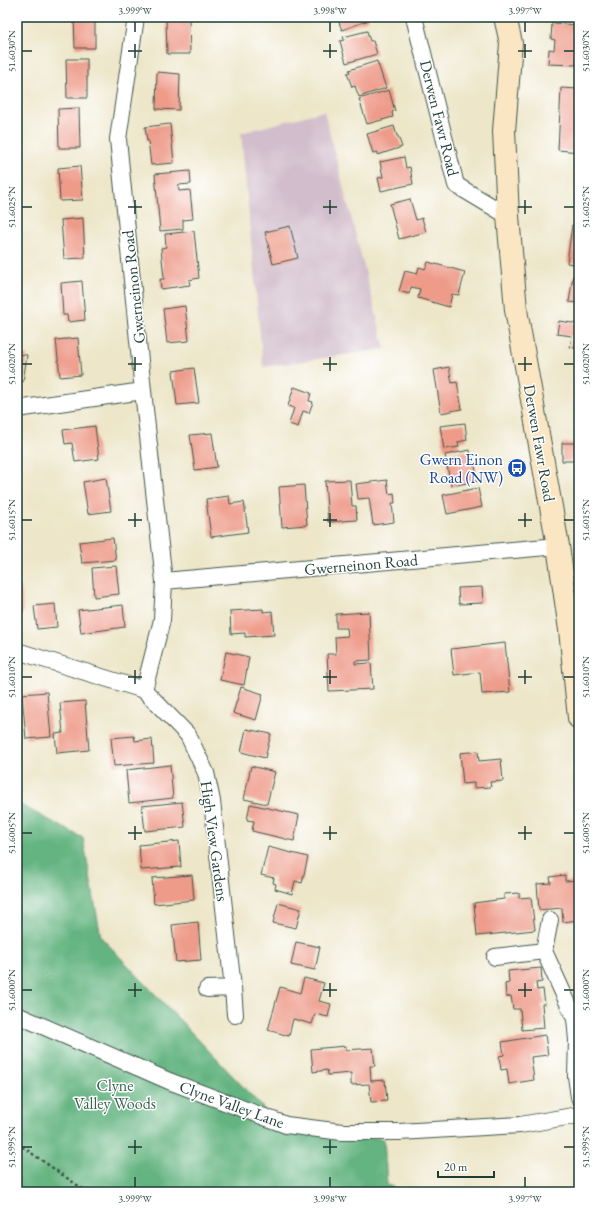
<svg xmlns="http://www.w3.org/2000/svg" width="596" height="1209" viewBox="0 0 596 1209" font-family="'EB Garamond',serif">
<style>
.industrial{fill:#d1bdcb}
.forest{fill:#63b480;stroke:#41785a}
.building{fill:#ee9b8a}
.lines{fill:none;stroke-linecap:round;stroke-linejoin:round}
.minor-casing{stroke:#3e564a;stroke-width:18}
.secondary-casing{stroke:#3e564a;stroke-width:24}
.path{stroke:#3e564a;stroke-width:2.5;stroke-dasharray:3 3;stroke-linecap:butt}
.minor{stroke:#fff;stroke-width:16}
.secondary{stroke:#fbe6c4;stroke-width:22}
.ticks{fill:none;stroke:#1f3d34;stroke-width:1.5}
.labels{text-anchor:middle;stroke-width:3;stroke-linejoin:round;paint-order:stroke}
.street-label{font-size:16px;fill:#1f3d34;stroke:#fff}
.transit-label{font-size:16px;fill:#164399;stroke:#fff;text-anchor:end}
.park-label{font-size:16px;fill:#36624d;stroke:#fff}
.neatline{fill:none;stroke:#1f3d34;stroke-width:1.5}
.ticks-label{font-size:10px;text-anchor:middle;fill:#1f3d34}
</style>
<rect width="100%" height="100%" fill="#fff"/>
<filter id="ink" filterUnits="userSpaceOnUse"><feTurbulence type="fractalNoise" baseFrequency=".025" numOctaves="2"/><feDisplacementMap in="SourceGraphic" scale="8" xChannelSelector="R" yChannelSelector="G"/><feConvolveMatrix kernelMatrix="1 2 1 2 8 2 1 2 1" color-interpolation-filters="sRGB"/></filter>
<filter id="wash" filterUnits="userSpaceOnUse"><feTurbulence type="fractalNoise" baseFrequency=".012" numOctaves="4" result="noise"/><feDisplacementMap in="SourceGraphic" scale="16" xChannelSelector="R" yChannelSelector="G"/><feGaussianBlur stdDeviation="0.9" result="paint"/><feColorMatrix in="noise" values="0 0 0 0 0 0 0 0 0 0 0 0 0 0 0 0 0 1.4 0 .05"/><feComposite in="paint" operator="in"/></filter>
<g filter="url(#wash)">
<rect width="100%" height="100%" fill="#ede6c9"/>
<!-- industrial -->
<path class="industrial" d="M324,111L385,349L263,367L241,133Z"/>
<!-- forest -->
<path class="forest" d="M17,803L83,838L101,937L284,1130L384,1139L387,1185L406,1192H17Z"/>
<g id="blocks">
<!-- building -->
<path class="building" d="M74,17H95V48H75Z
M337,17H368L369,20L342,30Z
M166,18H189L190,54H167Z
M552,23L578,25L576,65L548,64L549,49L554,50L555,40L551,39Z
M367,31L370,41H373L377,54L346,63L340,41L344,40L343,37Z
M66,59H87V98H67Z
M377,61L386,88L359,97L355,86L352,87L347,73L350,72L349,70Z
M157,72L180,74L179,110L156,109Z
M561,88L579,89V152L558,150Z
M389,90L395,111L392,112L393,117L367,124L359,99Z
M79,108L80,148H59L58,109Z
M170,124L174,163L151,165L148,140L147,141L145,127Z
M394,126L397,136H398L402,147L378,155V152L373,153L367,134Z
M404,157L406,168L410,167L413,184L381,191L378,178L383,177L380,162Z
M80,166L83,200L60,201L58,168Z
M190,171L191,184L178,185L179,191L190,190L193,219L183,220V229L160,231L155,174Z
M410,199L416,220L422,218L426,232L399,239L390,204Z
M83,218L85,258L64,259L61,220Z
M572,225L579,226V265L567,263Z
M290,226L298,258L273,264L265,232Z
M194,231L199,278L189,280L190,285L161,289L160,279H164L161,248L166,247L165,234Z
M428,262L465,272L459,295L452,294L449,307L418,298L420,289L411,287L409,294L399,291L405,271L417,274L419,267L425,269Z
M573,276L579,277V303L569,302Z
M82,281L85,320L68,322L67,315H63L61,283Z
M185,306L189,341L167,343L163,309Z
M559,321L579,324V349L570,347L572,336L557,334Z
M78,338L81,375L60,377L56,340Z
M17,354L27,355L23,382H17Z
M449,367L452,383L457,382L462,409L441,413L434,370Z
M194,368L199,403L177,405L173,371Z
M294,387L311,393L309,401L313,402L309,413L303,411L298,427L289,424L294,408L288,406Z
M465,423L467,440L458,442L459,447L444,449L440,426Z
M95,426L99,459L75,462L72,443L65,444L63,430Z
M212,433L217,467L195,470L190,435Z
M562,443H579V461H562Z
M470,450L473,466H475L478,481L451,486L445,455Z
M106,478L111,511L88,514L83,482Z
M350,480L352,506H356L357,520L328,522L325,481Z
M387,480L389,494L394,493L395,503H392L394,522L373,525L369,498L358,499L356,484Z
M304,485L307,525L282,527L279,487Z
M478,488L482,507L447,514L443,495Z
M229,496L230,504L244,502L248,532L211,537L206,499Z
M113,538L116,560L82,563L79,542Z
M116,566L119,594L94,597L92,568Z
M21,587L23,612L17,613V588Z
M482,587L483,603L459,604L458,588Z
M55,604L57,627L37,629L34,606Z
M123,605L125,627L81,633L78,610Z
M263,609V612L272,611L274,635L245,637V633L231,634L230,611Z
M369,612L371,660L355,661V664L371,663L373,689L329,691L327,654H336L335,637L348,636L347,628H336V614Z
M505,643L510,692L482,694L480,672L454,675L451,649Z
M226,652L249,657L244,685L220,680Z
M241,687L263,694L256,720L233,713Z
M47,692L51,737L26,739L22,694Z
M85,701L89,750L57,753L55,734L63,733L60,703Z
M246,729L271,734L265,758L241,752Z
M134,736L135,741L152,739L154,763L114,766L111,738Z
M478,751L479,761L501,759L503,781L490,782L491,787L474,788V783L463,784L460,753Z
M170,765L173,798L129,803L126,770Z
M251,766L275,772L267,804L244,799Z
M182,802L185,827L145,831L142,806Z
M250,804L299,815L294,841L252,831L254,821L247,820Z
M179,841L181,867L141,870L139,845Z
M268,847L308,857L302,883L295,881L292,894L275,889L276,884L273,883L274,878L261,875Z
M192,875L194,900L154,904L152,878Z
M565,875V881L579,880V920L563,922L562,908L539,910L537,884L551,883L550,877Z
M519,893V898L531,897L535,930L477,936L474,903L504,899V894Z
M278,903L301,909L296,928L273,923Z
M198,922L201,960L176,962L172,925Z
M296,942L320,947L315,970L291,965Z
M541,968L542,982L536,983L537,990L543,989L545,1004H542L544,1028L522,1030L520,1009H513L511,996L506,997L505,984L509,983L508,971Z
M304,978L324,983L319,1001L331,1004L328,1017L315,1014L312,1024L293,1019L289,1036L268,1030L280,987L300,993Z
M545,1035L548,1055L531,1057L534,1080L509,1084L507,1069L501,1070L499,1056L504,1055L502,1042Z
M346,1046V1050L373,1048L375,1066H370L371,1081L385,1080L387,1101L371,1102L369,1084L351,1085V1073L328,1075L327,1070L313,1072L311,1049Z"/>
</g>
</g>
<g filter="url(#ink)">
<use href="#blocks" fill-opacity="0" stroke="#3e564a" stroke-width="1"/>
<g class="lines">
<!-- minor casing -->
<g class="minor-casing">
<path id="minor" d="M136,17L118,139L143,391L164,581L162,620L144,690L188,735L206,773L212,801L233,988L235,1015
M414,17L456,185L508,216
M17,409L143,391
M164,581L558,546
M17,651L144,690
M544,951L550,920
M495,957L544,951L575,1019L577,1040L576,1076L579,1097
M207,989L233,988
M17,1015L169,1081L286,1125L342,1132H399L520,1125L579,1115"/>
</g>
<!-- secondary casing -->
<g class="secondary-casing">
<path id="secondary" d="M505,17L511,43L504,131L508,216L516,310L558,546L570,630L579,718"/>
</g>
<!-- path -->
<path class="path" d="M17,1143L87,1192"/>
<!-- minor -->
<use href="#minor" class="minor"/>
<!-- secondary -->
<use href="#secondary" class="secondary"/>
</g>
</g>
<!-- ticks -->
<path class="ticks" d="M135,22V32M330,22V32M525,22V32M135,44V58M330,44V58M525,44V58M22,51H32M128,51H142M323,51H337M518,51H532M564,51H574M135,200V214M330,200V214M525,200V214M22,207H32M128,207H142M323,207H337M518,207H532M564,207H574M135,357V371M330,357V371M525,357V371M22,364H32M128,364H142M323,364H337M518,364H532M564,364H574M135,513V527M330,513V527M525,513V527M22,520H32M128,520H142M323,520H337M518,520H532M564,520H574M135,670V684M330,670V684M525,670V684M22,677H32M128,677H142M323,677H337M518,677H532M564,677H574M135,826V840M330,826V840M525,826V840M22,833H32M128,833H142M323,833H337M518,833H532M564,833H574M135,983V997M330,983V997M525,983V997M22,990H32M128,990H142M323,990H337M518,990H532M564,990H574M135,1140V1154M330,1140V1154M22,1147H32M128,1147H142M323,1147H337M564,1147H574M135,1177V1187M330,1177V1187M525,1177V1187"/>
<!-- icons -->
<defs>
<g id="bus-disc" transform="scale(1)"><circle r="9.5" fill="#1a4fb4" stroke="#fff"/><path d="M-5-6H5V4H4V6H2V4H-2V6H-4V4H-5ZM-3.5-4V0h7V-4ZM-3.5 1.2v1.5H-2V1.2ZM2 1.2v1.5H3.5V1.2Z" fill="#fff"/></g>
</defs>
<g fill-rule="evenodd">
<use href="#bus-disc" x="517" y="468"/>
</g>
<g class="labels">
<!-- street labels -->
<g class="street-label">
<text transform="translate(440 118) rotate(76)" y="6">Derwen Fawr Road</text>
<text transform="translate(133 287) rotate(-96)" y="6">Gwerneinon Road</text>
<text transform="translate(540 443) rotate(80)" y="6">Derwen Fawr Road</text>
<text transform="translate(361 564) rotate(-5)" y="6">Gwerneinon Road</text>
<text transform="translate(215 841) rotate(82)" y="6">High View Gardens</text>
<text transform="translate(232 1104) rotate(20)" y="6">Clyne Valley Lane</text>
</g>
<!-- transit labels -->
<g class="transit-label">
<text x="503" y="465">Gwern Einon<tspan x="503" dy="18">Road (NW)</tspan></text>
</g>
<!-- park labels -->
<g class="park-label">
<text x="115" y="1091">Clyne<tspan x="115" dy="18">Valley Woods</tspan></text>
</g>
</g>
<!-- margin -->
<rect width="596" height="1209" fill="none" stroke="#fff" stroke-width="44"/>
<!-- scale -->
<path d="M438 1171v6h56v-6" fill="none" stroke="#1f3d34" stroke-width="2"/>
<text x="444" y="1171" font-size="12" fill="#1f3d34" stroke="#ffffff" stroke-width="3" paint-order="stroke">20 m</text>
<rect x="22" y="22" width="552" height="1165" class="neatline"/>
<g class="ticks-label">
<text x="135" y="14">3.999°W</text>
<text x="330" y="14">3.998°W</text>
<text x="525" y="14">3.997°W</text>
<text transform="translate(11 51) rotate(-90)" y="4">51.6030°N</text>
<text transform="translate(585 51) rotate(-90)" y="4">51.6030°N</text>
<text transform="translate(11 207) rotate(-90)" y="4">51.6025°N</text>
<text transform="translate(585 207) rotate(-90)" y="4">51.6025°N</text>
<text transform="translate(11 364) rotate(-90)" y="4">51.6020°N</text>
<text transform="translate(585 364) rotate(-90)" y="4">51.6020°N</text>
<text transform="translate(11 520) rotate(-90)" y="4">51.6015°N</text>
<text transform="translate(585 520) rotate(-90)" y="4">51.6015°N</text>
<text transform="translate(11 677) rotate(-90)" y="4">51.6010°N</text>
<text transform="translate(585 677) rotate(-90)" y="4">51.6010°N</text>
<text transform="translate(11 833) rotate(-90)" y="4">51.6005°N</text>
<text transform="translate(585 833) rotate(-90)" y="4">51.6005°N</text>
<text transform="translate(11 990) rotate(-90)" y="4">51.6000°N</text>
<text transform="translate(585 990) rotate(-90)" y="4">51.6000°N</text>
<text transform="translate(11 1147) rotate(-90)" y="4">51.5995°N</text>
<text transform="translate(585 1147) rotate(-90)" y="4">51.5995°N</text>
<text x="135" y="1202">3.999°W</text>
<text x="330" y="1202">3.998°W</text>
<text x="525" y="1202">3.997°W</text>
</g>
</svg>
